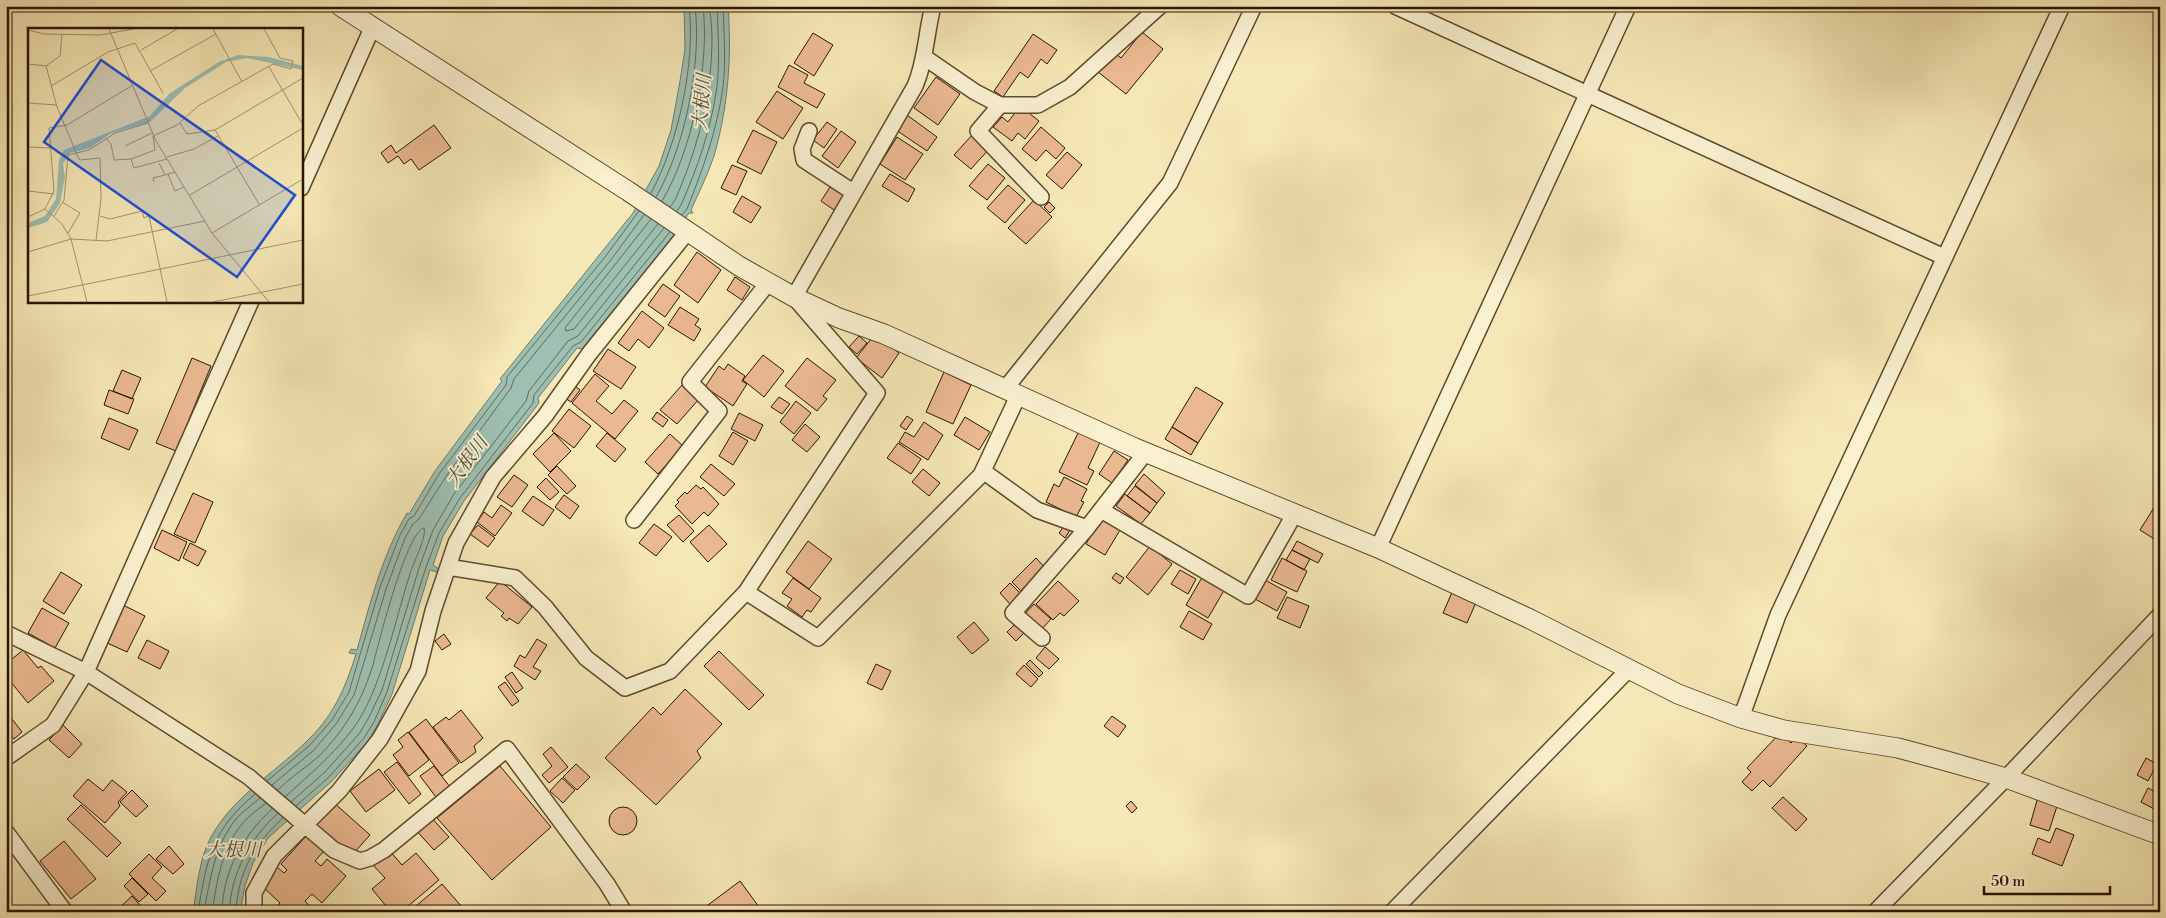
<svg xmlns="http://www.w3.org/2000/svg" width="2166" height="918" viewBox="0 0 2166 918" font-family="'Libre Bodoni','Noto Serif JP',serif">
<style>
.water{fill:#9dc0b2;stroke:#6f7c6b}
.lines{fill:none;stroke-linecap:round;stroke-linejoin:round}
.shore{stroke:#646a59;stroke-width:1}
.building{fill:#ebb991;stroke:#2a1500}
.minor-casing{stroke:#5d4a2e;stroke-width:18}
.tertiary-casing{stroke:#5d4a2e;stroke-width:21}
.minor{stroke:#f9f0d0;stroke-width:15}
.tertiary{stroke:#f9f0d0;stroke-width:19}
.labels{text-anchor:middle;stroke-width:4;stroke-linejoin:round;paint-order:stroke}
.water-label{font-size:19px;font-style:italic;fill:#52513e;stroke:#f9f0d0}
.inset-road{fill:none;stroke:#a4946d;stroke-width:1}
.view{fill:#1d4ed8;fill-opacity:0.15;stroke:#1d4ed8;stroke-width:2.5}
.inset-edge{fill:none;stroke:#2a1500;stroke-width:2.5}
</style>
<rect width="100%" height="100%" fill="#f6e8b6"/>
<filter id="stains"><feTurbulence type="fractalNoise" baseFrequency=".004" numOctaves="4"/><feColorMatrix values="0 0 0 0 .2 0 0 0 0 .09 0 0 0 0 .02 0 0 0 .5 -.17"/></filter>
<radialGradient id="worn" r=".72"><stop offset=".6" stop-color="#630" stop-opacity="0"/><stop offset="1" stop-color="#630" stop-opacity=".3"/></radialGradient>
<!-- water -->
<path class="water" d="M684,6H728C732,56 728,108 714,156C708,174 699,192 691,210L693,213H689L665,247L582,349L577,348L538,398L539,403L464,501L443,536L433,565L439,569L437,572L430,570L392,694L378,724L368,741L332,781L268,838L253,863L245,886L240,912H193C197,888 199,859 211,837C233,797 273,774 305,743C333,717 345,689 356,654L349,653L351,649L357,650C370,603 382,556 407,513L409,514L435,471L502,381L500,379L633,213L659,166L671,130L680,81L685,49Z"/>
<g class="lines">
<!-- shore -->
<path class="shore" d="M651,193C678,144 696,62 689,6
M656,197C685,147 702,63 695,6
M662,201C692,151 710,64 703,6
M670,207L675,200C698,148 712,95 712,37C712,27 710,16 710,6
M677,211L681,205C698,167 711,128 717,87C720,60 718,33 717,6
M682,215L687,209C703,169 717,130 723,87C726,60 724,33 723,6
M651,219L565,328L566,331L574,329L658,224
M267,781L309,746L332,720L349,692L380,587L400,535L409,519L414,516L439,474L506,385L507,377L605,257L639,211
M272,785L314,750L336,724L354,695L386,589L405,538L413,524L419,519L445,478L511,388L514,379L610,261L644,215
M278,790C290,777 306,768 319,756C346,729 364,697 374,661C379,641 407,531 424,528C427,538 412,565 409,577C395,621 380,694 352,730C333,755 309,775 285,797
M291,802L325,772L359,734L368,719L382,690L419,568L433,530L454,494L526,401L529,391L568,341L578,336L664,228
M296,806L329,777L364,738L374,722L387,692L425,570L439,533L460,498L533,403L534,395L573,346L581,342L670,232
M198,912C207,858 212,830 255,794
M204,912C210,879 215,845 236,819C243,811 252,805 260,798
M212,912C217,881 222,848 242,824C249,815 258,810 266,803
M222,912C223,870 243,836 272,809
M229,912C232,871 249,840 278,813
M236,912C238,872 254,844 283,818"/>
</g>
<!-- building -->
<path class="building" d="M1142,32L1163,49L1126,94L1093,68L1109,48L1121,58Z
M813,33L833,45L814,76L794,63Z
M1033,34L1057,50L1047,64L1041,59L1028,78L1020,72L1003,97L994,91Z
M789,65L808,75L804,83L825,94L817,108L778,87Z
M936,77L960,94L938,125L914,108Z
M777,91L803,108L783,139L756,122Z
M1020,106L1039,121L1025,139L1018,133L1012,141L993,127L1002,117L1008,122Z
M907,115L937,137L927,151L896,130Z
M827,122L837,129L824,148L813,140Z
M434,125L451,148L419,170L411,159L404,164L398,156L388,163L381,153L391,145L396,153Z
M1041,127L1065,148L1056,159L1046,150L1036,161L1022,149Z
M753,130L777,142L761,174L737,162Z
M841,131L856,142L838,168L822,156Z
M973,134L990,148L971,169L954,155Z
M897,137L923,154L905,180L880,164Z
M1067,152L1082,165L1062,189L1046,175Z
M988,164L1005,178L987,200L969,186Z
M732,165L747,171L736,195L721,188Z
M890,174L915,189L908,202L882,186Z
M1008,185L1025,200L1005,223L987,208Z
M830,187L846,197L837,212L821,201Z
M742,196L761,207L751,223L733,212Z
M1034,200L1052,217L1026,244L1008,228Z
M1049,202L1055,208L1050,213L1044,207Z
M697,252L721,270L698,303L674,285Z
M735,277L750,287L742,300L727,290Z
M663,284L680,296L665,317L648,305Z
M680,307L699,319L695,325L701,329L694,341L668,325Z
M642,311L664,328L649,348L638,339L629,351L618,343Z
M875,334L899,353L882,378L856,358Z
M859,336L867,343L857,354L849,347Z
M608,349L636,367L621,389L593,371Z
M763,355L784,371L764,397L743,380Z
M192,358L211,366L176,451L156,443Z
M807,358L836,380L823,396L827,399L817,411L785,386Z
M728,364L745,376L742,381L747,384L733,406L705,387L719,366L724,370Z
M122,370L141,378L132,399L113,391Z
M944,372L971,385L953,424L926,412Z
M595,374L609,386L596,401L612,414L624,400L638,411L615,439L572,403Z
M682,385L699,399L677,424L660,410Z
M575,386L580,390L571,402L565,398Z
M1196,387L1223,403L1198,443L1172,427Z
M109,390L134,399L128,414L104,405Z
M779,397L790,404L782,414L771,407Z
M796,401L811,413L794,434L780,422Z
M569,409L591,426L574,448L552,431Z
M657,412L668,420L663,427L652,419Z
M739,413L763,425L755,441L731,429Z
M907,416L913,420L906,430L900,426Z
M965,417L990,432L979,450L954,435Z
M109,418L138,430L129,450L101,438Z
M924,422L943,435L928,460L899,442L905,432L914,437Z
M805,424L820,437L807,452L792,440Z
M1172,427L1198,443L1191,455L1165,439Z
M1080,429L1101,440L1088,468L1094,471L1087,485L1059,472Z
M733,432L748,441L733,465L719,456Z
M554,433L571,451L550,472L533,454Z
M607,433L626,449L615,462L596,446Z
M670,434L683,446L658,474L645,462Z
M898,443L921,459L911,474L887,458Z
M1114,451L1128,460L1112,483L1099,474Z
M711,464L735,484L724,496L700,477Z
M557,466L576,486L567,494L548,475Z
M923,469L940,483L929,496L912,482Z
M1144,474L1165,493L1157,503L1135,485Z
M514,475L528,485L512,507L497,497Z
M1064,477L1087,489L1081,501L1084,502L1076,517L1046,502L1054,484L1059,487Z
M546,478L559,492L550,500L537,487Z
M696,485L701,489L703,487L719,504L708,516L704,512L692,524L675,506L679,502L677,500L685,492L687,494Z
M1135,486L1157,503L1150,513L1127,496Z
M193,493L213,502L195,543L174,534Z
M1125,494L1150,513L1141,524L1116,506Z
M564,495L579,506L570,519L555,507Z
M533,496L554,510L543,526L522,511Z
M2160,498V541L2159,542L2140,530Z
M501,505L512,513L495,536L477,522L484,512L492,518Z
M679,515L694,531L683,542L667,525Z
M1101,519L1120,530L1105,555L1086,544Z
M654,524L672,537L656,556L639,543Z
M478,525L495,538L488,547L470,534Z
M709,525L727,544L708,562L690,542Z
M1064,526L1070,530L1065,538L1059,533Z
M162,530L187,542L179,561L154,548Z
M808,541L832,559L809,589L786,572Z
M1297,541L1323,554L1318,563L1292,550Z
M190,543L206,551L198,566L183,558Z
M1150,546L1172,564L1148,595L1126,577Z
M1292,550L1310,559L1304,570L1286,560Z
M1036,558L1047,570L1030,587L1027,584L1021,591L1012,582Z
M1282,558L1307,571L1297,592L1271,580Z
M1180,570L1196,579L1188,594L1171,584Z
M61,572L82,585L64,614L43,601Z
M1116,573L1124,578L1120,584L1112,578Z
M1204,574L1226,587L1208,618L1186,605Z
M793,578L821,598L811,612L807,610L802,617L787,606L792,599L782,593Z
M1265,580L1287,592L1277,611L1255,599Z
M500,581L532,607L518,624L509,618L507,621L501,616L504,613L486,598Z
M1058,581L1079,601L1064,616L1060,613L1053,620L1036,604Z
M1010,583L1021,594L1010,604L1000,593Z
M1453,590L1477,600L1467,623L1443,613Z
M1287,597L1309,606L1300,628L1277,618Z
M1034,604L1051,619L1041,630L1024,615Z
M123,605L145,616L127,652L105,642Z
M42,608L69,623L55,648L28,633Z
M1189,611L1212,624L1203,640L1180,627Z
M974,622L989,640L972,654L957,637Z
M1016,623L1025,632L1016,641L1007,632Z
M444,634L451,644L442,650L435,641Z
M537,639L547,645L533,667L541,671L535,680L514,666L520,655L525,658Z
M147,640L169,651L160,669L138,658Z
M1045,647L1059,659L1049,669L1036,658Z
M23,650L38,668L41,666L54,681L28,703L6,676V664Z
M719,651L764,695L749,710L704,666Z
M1030,660L1043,673L1039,677L1026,664Z
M876,664L891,671L882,690L867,683Z
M1024,665L1038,679L1031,687L1016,674Z
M512,672L523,688L516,693L505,677Z
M505,682L519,701L512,706L498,687Z
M685,689L722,724L697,751L701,758L656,805L605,758L653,707L661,715Z
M461,710L483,738L474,746L476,752L461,763L433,727L446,717L449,720Z
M6,711L22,732L14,739L10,734L6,737Z
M1112,716L1126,726L1118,737L1104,726Z
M426,719L459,763L442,776L409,732Z
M63,725L82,744L69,758L49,740Z
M408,732L429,760L409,776L393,755L403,747L398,740Z
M1780,733L1791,743L1797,737L1807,746L1770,787L1763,780L1752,791L1742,782L1751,772L1747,768Z
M551,747L568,767L549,783L542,775L552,766L543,754Z
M2146,758L2157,764L2148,781L2137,775Z
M397,762L421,794L409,804L384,772Z
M576,764L590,777L577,790L563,777Z
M434,766L450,787L436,797L420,776Z
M500,766L551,827L492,880L437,818Z
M379,769L395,790L366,812L350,791Z
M562,778L575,790L563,803L550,791Z
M88,779L103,791L112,780L127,792L118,802L120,806L105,823L73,796Z
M2148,788L2160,794V812L2141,802Z
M132,790L148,806L136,817L120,802Z
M1783,797L1807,819L1796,831L1772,808Z
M2038,797L2058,803L2049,831L2030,825Z
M332,801L370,835L352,855L314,822Z
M1131,801L1137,808L1132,813L1126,806Z
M81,805L121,843L107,857L67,819Z
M609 821a14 14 0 1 1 28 0a14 14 0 1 1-28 0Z
M429,815L449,837L434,850L414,828Z
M2056,828L2074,835L2062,866L2032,854L2038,838L2050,843Z
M307,835L324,851L315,861L321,866L327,859L346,876L322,903L312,894L305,901L315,912H272L280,903L261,885L277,867L284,873L287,870L281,864Z
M64,841L96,879L71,899L40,861Z
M169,846L184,864L173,874L156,859Z
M389,850L402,865L416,853L439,880L401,912H391L372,889L385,878L372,864Z
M149,854L162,867L152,878L166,891L156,901L129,874Z
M132,878L148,894L139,902L124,886Z
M740,881L762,911L713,912L708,905Z
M442,884L462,907L456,912H409Z
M132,896L146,912H118L117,910Z"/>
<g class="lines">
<!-- minor casing -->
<g class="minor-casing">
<path id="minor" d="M1395,6L1944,257
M924,57L975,92L1000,105H1038L1070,87L1160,6
M1000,105L978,131L1041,197
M809,131L802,149L804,160L853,192
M301,188L373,26
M1005,389L1170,183L1254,6
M983,471L1037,510L1087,528L1146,452
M1101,510L1248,596L1295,513
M634,520L719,411L690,382L768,283
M1378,548L1628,6
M448,567L515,578L545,607L586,658L625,688L670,671L746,592L877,393L794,297L915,86C926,60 926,33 933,6
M746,592L818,638L981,475L1018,396
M6,633L86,672L249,777L334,850L360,861L370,858L384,850L507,749L607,884L624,912
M1042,638L1013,613L1087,528
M1741,718L1778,615L2062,6
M6,758L53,725L86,672L251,301
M6,832L65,912
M254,912V893L274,856L339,791L380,739L418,671L433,611L456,543L493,477L545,416L589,354L688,231
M1392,912L1629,669
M1875,912L2006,778L2160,615"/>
</g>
<!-- tertiary casing -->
<g class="tertiary-casing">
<path id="tertiary" d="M340,6L628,191L739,266L794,297L839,318L884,334L1135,448L1378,548L1530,619L1678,694L1741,718L1784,730L1898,748L1950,762L2006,778L2160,835"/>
</g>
<!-- minor -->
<use href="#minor" class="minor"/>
<!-- tertiary -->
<use href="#tertiary" class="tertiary"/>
</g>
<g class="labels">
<!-- water labels -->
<g class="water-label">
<text transform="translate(701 102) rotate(-85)" y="7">大根川</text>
<text transform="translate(466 461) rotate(-54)" y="7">大根川</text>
<text x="233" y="856">大根川</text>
</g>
</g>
<!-- overview -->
<g transform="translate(28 28)">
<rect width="275" height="275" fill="#f6e8b6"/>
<path d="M210,27L241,29L275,38V42L219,30L198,34L157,60L122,94L83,105L62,120L42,125L35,136L37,149L32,175L19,194L0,200V195L17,188L28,171L31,132L36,122L122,88L142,65L191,34Z" fill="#9dc0b2"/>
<path class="inset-road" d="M81,1L128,113L184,205L241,274M185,1L214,54M0,2L16,6L72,7L105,1M113,22L149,1M0,36L18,38L32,28L34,6M18,38L29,79L50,129L52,132L72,130L73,171L68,212M241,39L275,97M122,43L188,6M23,58L80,24L107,15L135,65M0,75L28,77M152,95L159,106L187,102M78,110L83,116L86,132L103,131L127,122L125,108L149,97L170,78L245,36L263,41L265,33L252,30L236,1M97,118L124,105M0,119L22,120M139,129L166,121L190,108M103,131L106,140L139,131M131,135L137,147L147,144M140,146L147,163L156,159M126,154L125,150L137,147M0,163L26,166M162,167L275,100M34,174L52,185L40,205M231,176L187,102L275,50M17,181L34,196L43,211L59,274M26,188L36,172L40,127L61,122L87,105L120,95M72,188L82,191L114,183L116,190L121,188L139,274M0,189L17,181L26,163L21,100L39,97L105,57M184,205L275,151M0,224L43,211L79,213L177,193M0,268L275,212M185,274L275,256"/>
<path class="view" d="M73,32L267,167L209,249L16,114Z"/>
<rect width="275" height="275" class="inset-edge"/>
</g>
<!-- margin -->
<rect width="2166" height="918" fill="none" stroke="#f6e8b6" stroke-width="25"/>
<rect x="8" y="8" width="2151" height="903" fill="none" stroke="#2a1500" stroke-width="2.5"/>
<rect x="12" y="12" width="2141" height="893" fill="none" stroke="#2a1500"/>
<!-- scale -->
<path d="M1984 886v8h126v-8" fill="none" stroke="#2a1500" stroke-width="2.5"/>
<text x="1991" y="886" font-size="15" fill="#2a1500" stroke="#f9f0d0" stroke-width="4" paint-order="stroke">50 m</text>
<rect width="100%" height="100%" filter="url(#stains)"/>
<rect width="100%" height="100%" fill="url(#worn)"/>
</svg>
